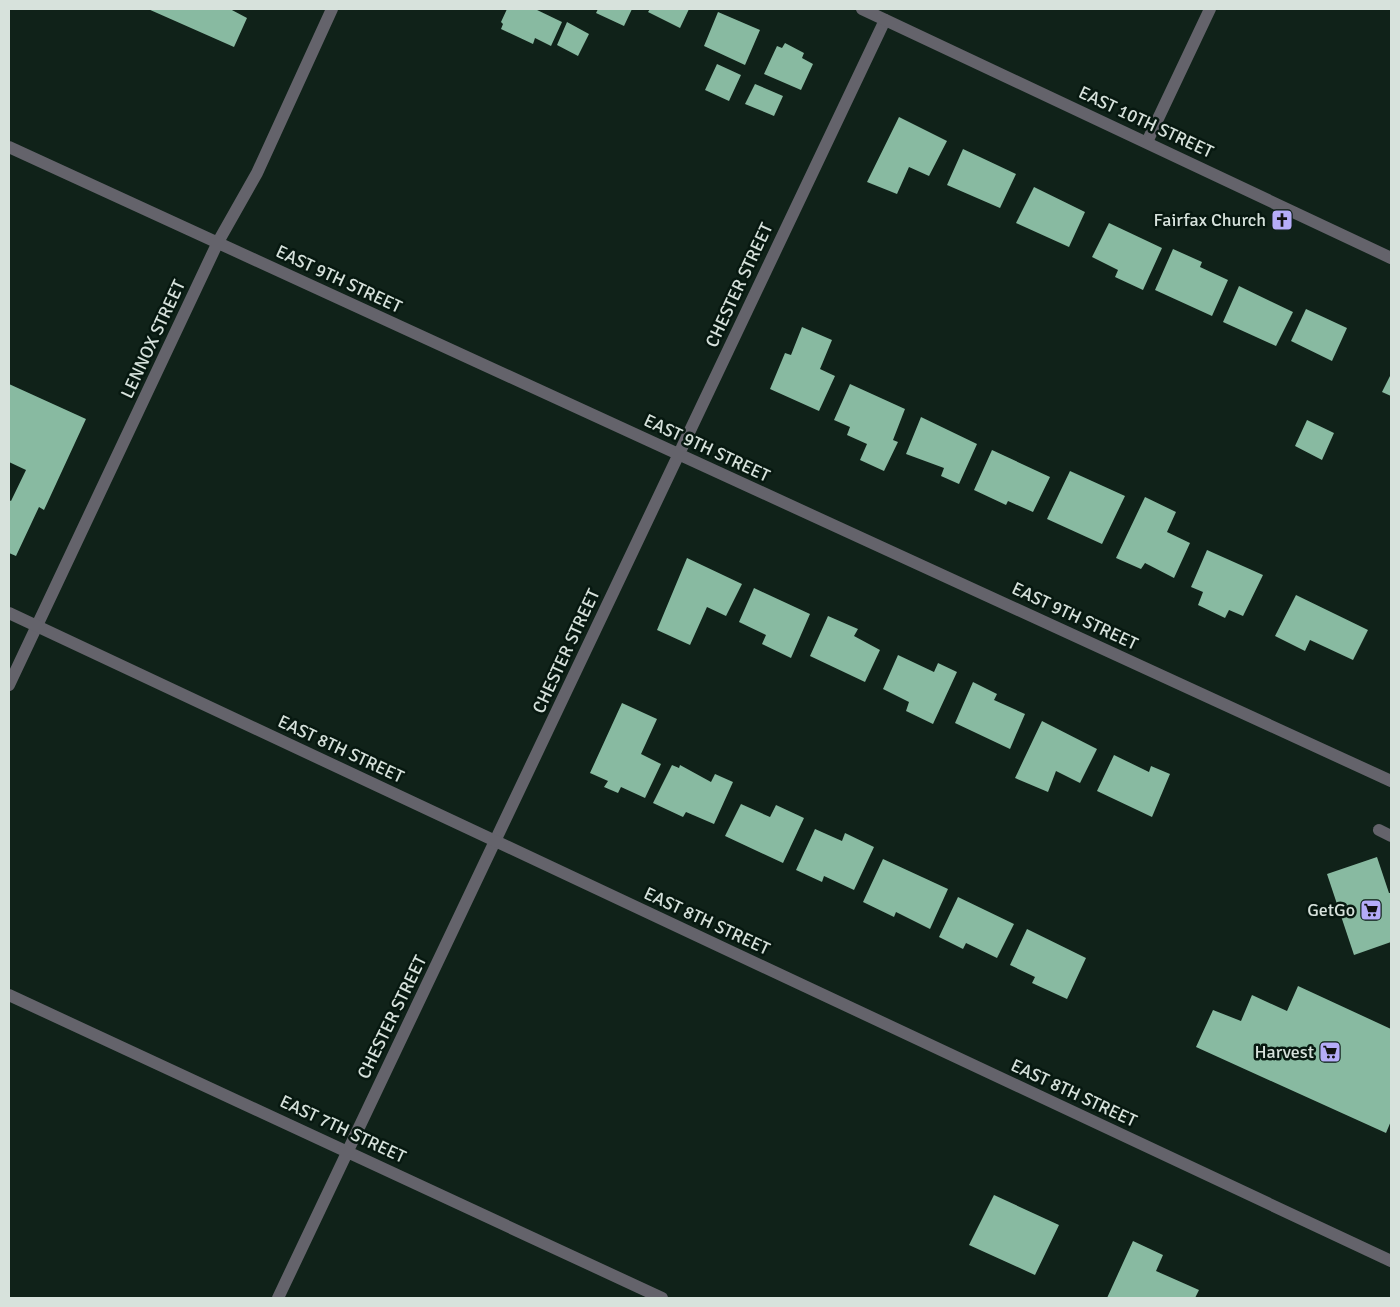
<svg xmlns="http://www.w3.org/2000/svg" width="1400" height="1307" viewBox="0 0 1400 1307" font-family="Signika,sans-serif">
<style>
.building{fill:#88baa1}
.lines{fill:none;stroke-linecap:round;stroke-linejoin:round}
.service{stroke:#64636b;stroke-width:12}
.minor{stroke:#64636b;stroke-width:12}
.tertiary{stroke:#64636b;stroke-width:12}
.labels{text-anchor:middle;stroke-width:5;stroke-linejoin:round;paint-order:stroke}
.street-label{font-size:18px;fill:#d7e2dc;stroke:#071810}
.poi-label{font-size:18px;fill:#d7e2dc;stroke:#071810;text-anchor:end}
</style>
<rect width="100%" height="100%" fill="#102219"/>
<!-- building -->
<path class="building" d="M148,9H230L247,18L234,47Z
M507,9H535L562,22L551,46L535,38L533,44L501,29L503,24L501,22Z
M598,9H632L624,26L596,13Z
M650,9H689L680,28L648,12Z
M718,12L760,30L745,65L704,46Z
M567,22L589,34L578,56L557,45Z
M785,43L804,53L802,58L813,64L801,90L764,74L777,46L782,48Z
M717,64L741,75L729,101L705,90Z
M755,84L783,96L774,116L745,104Z
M899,117L947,141L929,176L909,167L897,194L867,182Z
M963,149L1016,174L1000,208L947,185Z
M1034,187L1085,212L1069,247L1016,223Z
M1109,223L1162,248L1143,290L1115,277L1118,270L1092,257Z
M1173,249L1202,262L1200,267L1228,280L1212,316L1155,290Z
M1239,286L1293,312L1276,346L1223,322Z
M1306,309L1347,328L1332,361L1291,341Z
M802,327L832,340L820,369L835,376L819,411L770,389L785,353L791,355Z
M1391,374V396L1382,392Z
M9,384L86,419L44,510L39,507L16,556L9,553V500L11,501L26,470L9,462Z
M850,384L905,409L893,440L898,442L884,471L860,460L867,444L847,435L850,427L834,420Z
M921,417L977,444L959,484L941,476L944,468L906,454Z
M1307,420L1334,433L1322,460L1295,446Z
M992,450L1050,477L1033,512L1008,501L1006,505L974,490Z
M1070,471L1125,496L1102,544L1047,519Z
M1145,497L1176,512L1167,532L1190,543L1174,578L1145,563L1141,569L1116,558Z
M1207,550L1263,575L1243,616L1229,610L1225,618L1198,605L1203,592L1191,587Z
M687,558L742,584L726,616L707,607L690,645L657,630Z
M754,588L810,614L791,658L762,644L766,635L739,622Z
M1296,595L1368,630L1353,660L1310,640L1305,651L1275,636Z
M828,616L858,629L854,636L880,650L865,682L810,656Z
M898,655L934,672L938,663L957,672L933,724L906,711L909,702L883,689Z
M973,682L997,694L994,700L1025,714L1010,749L955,723Z
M622,703L657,719L641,754L661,764L645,798L621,787L618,793L604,787L608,781L590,773Z
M1042,721L1097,749L1080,783L1056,771L1048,792L1015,778Z
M1114,755L1149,772L1151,766L1170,774L1152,817L1097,791Z
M672,765L679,768L680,765L711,782L715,774L733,782L714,824L686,812L683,817L653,803Z
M741,804L770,817L776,805L804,818L783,863L725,836Z
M815,829L842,841L845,833L874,847L854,890L824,876L822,882L796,870Z
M1377,857L1389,893H1391V942L1354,955L1327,874Z
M883,859L948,889L930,929L896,912L894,917L863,902Z
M958,897L1014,924L997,958L966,943L963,949L939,937Z
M1027,929L1086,958L1067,999L1032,983L1035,977L1010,965Z
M1298,986L1391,1029V1121L1386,1133L1196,1047L1213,1010L1241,1021L1252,995L1287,1011Z
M994,1195L1059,1225L1035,1275L969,1245Z
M1133,1241L1163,1255L1156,1271L1199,1290L1195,1298H1107Z"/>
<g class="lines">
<!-- service -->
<path class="service" d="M1379,830L1391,836"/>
<!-- minor -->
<path class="minor" d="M1147,142L1210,9
M9,147L1391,781
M9,685L218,242L257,173L332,9
M9,995L662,1298
M278,1298L885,20"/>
<!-- tertiary -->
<path class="tertiary" d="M862,9L1391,258
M9,613L1391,1261"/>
</g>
<!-- icons -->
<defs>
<g id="church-square" transform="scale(1.125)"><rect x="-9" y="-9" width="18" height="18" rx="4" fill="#b5acf8" stroke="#071810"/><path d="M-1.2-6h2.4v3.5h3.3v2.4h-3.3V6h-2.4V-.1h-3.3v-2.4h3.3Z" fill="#111"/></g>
<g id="supermarket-square" transform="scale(1.125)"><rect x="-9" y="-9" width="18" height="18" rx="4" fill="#b5acf8" stroke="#071810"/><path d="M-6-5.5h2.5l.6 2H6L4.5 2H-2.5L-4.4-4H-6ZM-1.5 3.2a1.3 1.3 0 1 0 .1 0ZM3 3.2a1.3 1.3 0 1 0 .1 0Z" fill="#111"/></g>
</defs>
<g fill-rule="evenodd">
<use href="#church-square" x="1282" y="220"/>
<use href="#supermarket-square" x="1371" y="910"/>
<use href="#supermarket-square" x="1330" y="1052"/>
</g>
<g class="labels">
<!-- street labels -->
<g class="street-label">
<text transform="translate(1146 122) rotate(25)" y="6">EAST 10TH STREET</text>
<text transform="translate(339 279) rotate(25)" y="6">EAST 9TH STREET</text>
<text transform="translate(739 285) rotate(-65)" y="6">CHESTER STREET</text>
<text transform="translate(153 339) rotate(-65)" y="6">LENNOX STREET</text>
<text transform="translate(707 448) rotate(25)" y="6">EAST 9TH STREET</text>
<text transform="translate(1075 616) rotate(25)" y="6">EAST 9TH STREET</text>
<text transform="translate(566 651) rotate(-65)" y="6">CHESTER STREET</text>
<text transform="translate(341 749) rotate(25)" y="6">EAST 8TH STREET</text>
<text transform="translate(707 921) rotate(25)" y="6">EAST 8TH STREET</text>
<text transform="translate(392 1017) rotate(-64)" y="6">CHESTER STREET</text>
<text transform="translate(1074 1093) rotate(25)" y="6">EAST 8TH STREET</text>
<text transform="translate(343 1129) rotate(25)" y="6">EAST 7TH STREET</text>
</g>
<!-- poi labels -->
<g class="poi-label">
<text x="1266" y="226">Fairfax Church</text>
<text x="1355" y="916">GetGo</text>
<text x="1314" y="1058">Harvest</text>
</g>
</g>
<!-- border -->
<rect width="1400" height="1307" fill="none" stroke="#d7e2dc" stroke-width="20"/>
</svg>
